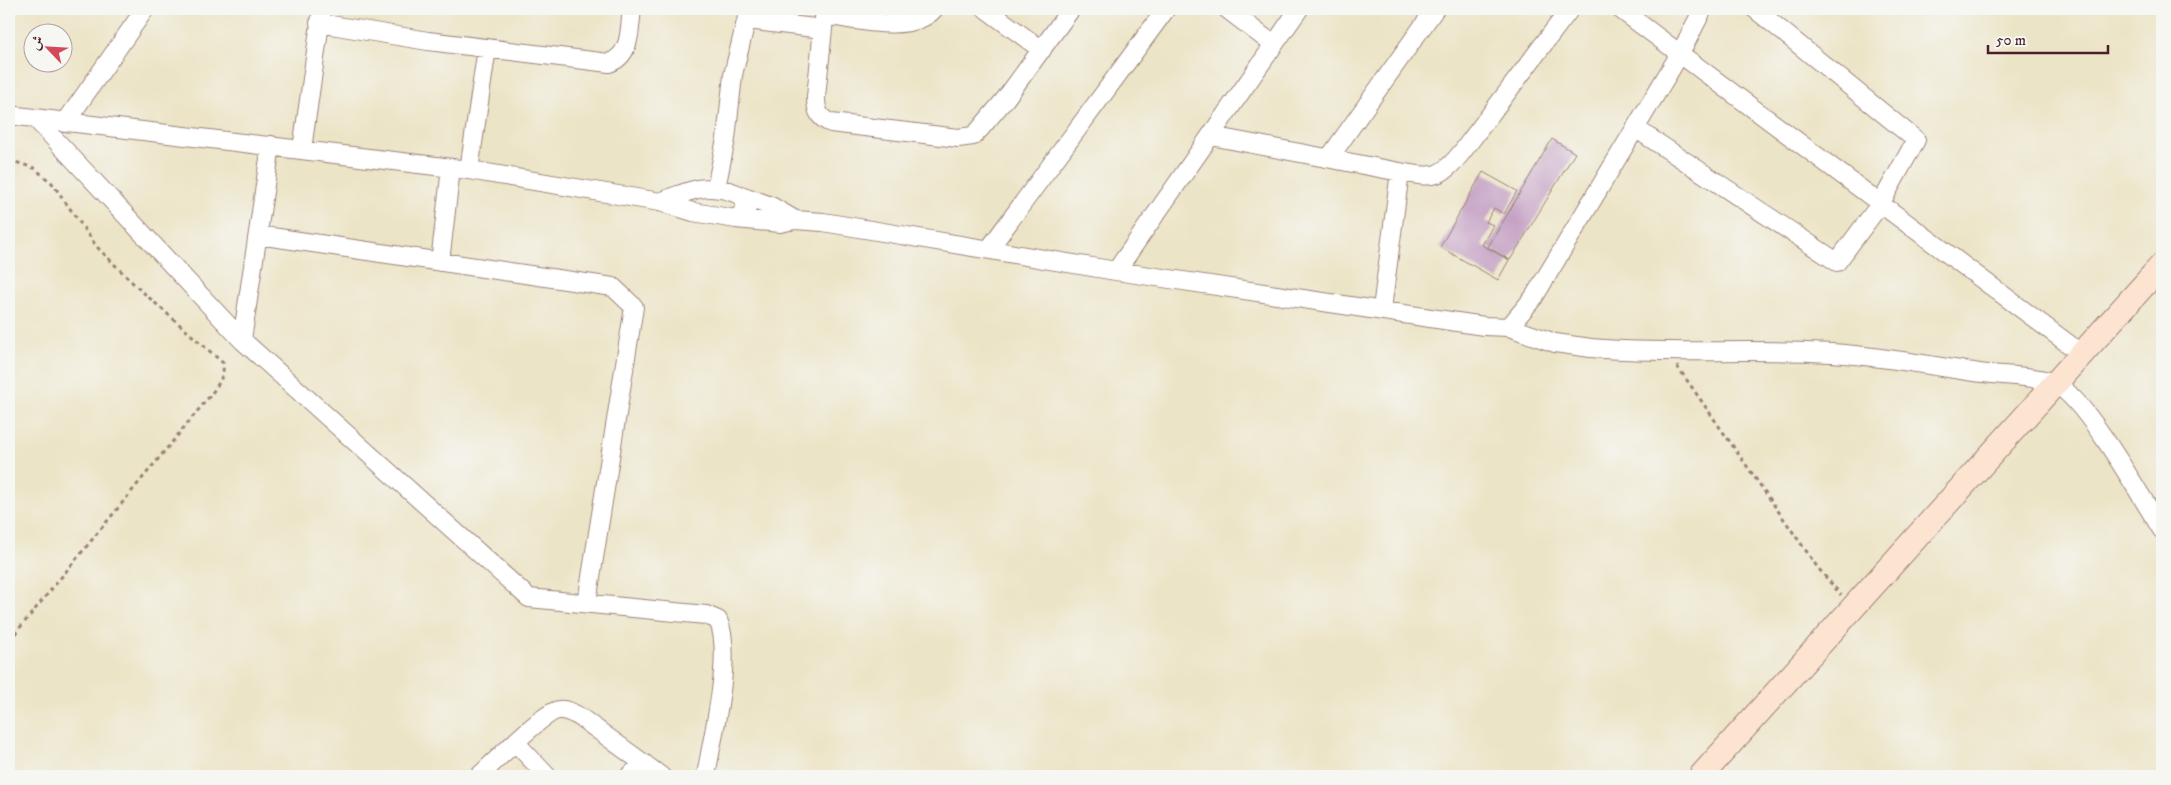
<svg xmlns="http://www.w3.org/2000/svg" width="2171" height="785" viewBox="0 0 2171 785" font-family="'IM FELL DW Pica',Amiri,serif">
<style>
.building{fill:#c5a2c5}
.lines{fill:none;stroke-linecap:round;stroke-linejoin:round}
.street-casing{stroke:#9b8278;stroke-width:20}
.secondary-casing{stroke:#9b8278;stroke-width:26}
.path{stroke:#9b8278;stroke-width:3;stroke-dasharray:4 4;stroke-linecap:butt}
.street{stroke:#fff;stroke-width:18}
.secondary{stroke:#fde4d1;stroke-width:24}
</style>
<rect width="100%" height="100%" fill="#f6f6f2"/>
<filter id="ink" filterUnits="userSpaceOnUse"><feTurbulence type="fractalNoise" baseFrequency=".02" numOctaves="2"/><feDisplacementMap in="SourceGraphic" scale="10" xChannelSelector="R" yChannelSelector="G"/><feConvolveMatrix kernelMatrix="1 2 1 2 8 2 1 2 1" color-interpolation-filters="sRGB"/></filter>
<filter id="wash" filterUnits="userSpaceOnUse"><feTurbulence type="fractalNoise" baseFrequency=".0096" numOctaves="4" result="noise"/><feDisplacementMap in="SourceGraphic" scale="20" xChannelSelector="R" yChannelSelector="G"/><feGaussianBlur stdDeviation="1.12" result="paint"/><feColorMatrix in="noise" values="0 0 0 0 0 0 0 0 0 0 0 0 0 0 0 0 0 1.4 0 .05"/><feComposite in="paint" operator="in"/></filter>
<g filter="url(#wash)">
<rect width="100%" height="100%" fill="#ece4c6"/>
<g id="blocks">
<!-- building -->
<path class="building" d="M1552,139L1575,153L1510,260L1488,247Z
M1483,172L1517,191L1504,214L1494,208L1486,222L1493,225L1482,245L1509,260L1498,280L1440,247Z"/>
</g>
</g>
<g filter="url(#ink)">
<use href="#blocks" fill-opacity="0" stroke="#9b8278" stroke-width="1"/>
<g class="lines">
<!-- street casing -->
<g class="street-casing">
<path id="street" d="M825,9L816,97C816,109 818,118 831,123L958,138L973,136L980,129L1006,98L1071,9
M986,9L1042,50
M1227,9L1274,45
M1620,9L2082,354
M825,15C855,19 912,35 934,9
M747,20L823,29
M319,23L428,41L609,63C632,55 629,29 632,9
M9,115L469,170L660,202L693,212L736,219L747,208L740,195C709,181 690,190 660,202
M35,118L242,340L529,598L706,615L718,620C734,654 712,737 706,776
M65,123L145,9
M1635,128L1837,262L1881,203L1916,140L1755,9
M1211,136L1400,172C1434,178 1440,179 1462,152L1570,9
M302,149L322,9
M1329,158L1435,9
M469,170L487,48
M716,188L726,139L733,75L749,9
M740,195L771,206L795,220
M736,219L780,223L795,220L823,222L1116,271L1484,326L1509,327L1555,343L1591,348C1671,355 1752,348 1832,353C1880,356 1927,365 1974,372C1996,376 2038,375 2056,384C2087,401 2141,497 2162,530
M258,235L613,287L634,307L587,602
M989,249L1166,9
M440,262L451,168
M1116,271L1299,9
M1382,309L1400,172
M1509,327L1534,297L1681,52L1703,9
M242,340L271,145
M516,743L547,776
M479,776C493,764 544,711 559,710C567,709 574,714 580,717L661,776
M629,776L645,764"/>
</g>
<!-- secondary casing -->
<g class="secondary-casing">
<path id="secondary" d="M1701,776L2162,265"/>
</g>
<!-- path -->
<path class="path" d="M9,160L34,168L52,183L97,247L136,286L223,363C225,377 217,386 209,397L9,641
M1677,366L1818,568L1841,595"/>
<!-- street -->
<use href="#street" class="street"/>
<!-- secondary -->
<use href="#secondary" class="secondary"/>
</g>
</g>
<!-- margin -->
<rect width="2171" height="785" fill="none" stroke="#f6f6f2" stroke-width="30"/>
<!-- north arrow -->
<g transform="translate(48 48) rotate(295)"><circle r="24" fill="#f6f6f2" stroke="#b1a0a2"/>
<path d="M0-4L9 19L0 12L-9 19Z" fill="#d1495b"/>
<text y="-8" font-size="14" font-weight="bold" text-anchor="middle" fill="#4a1f2b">ش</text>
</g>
<!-- scale -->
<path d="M1988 45v8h120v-8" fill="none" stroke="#4a1f2b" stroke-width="2.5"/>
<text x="1996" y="45" font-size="15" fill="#4a1f2b" stroke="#f6f6f2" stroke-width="4" paint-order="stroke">50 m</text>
</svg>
